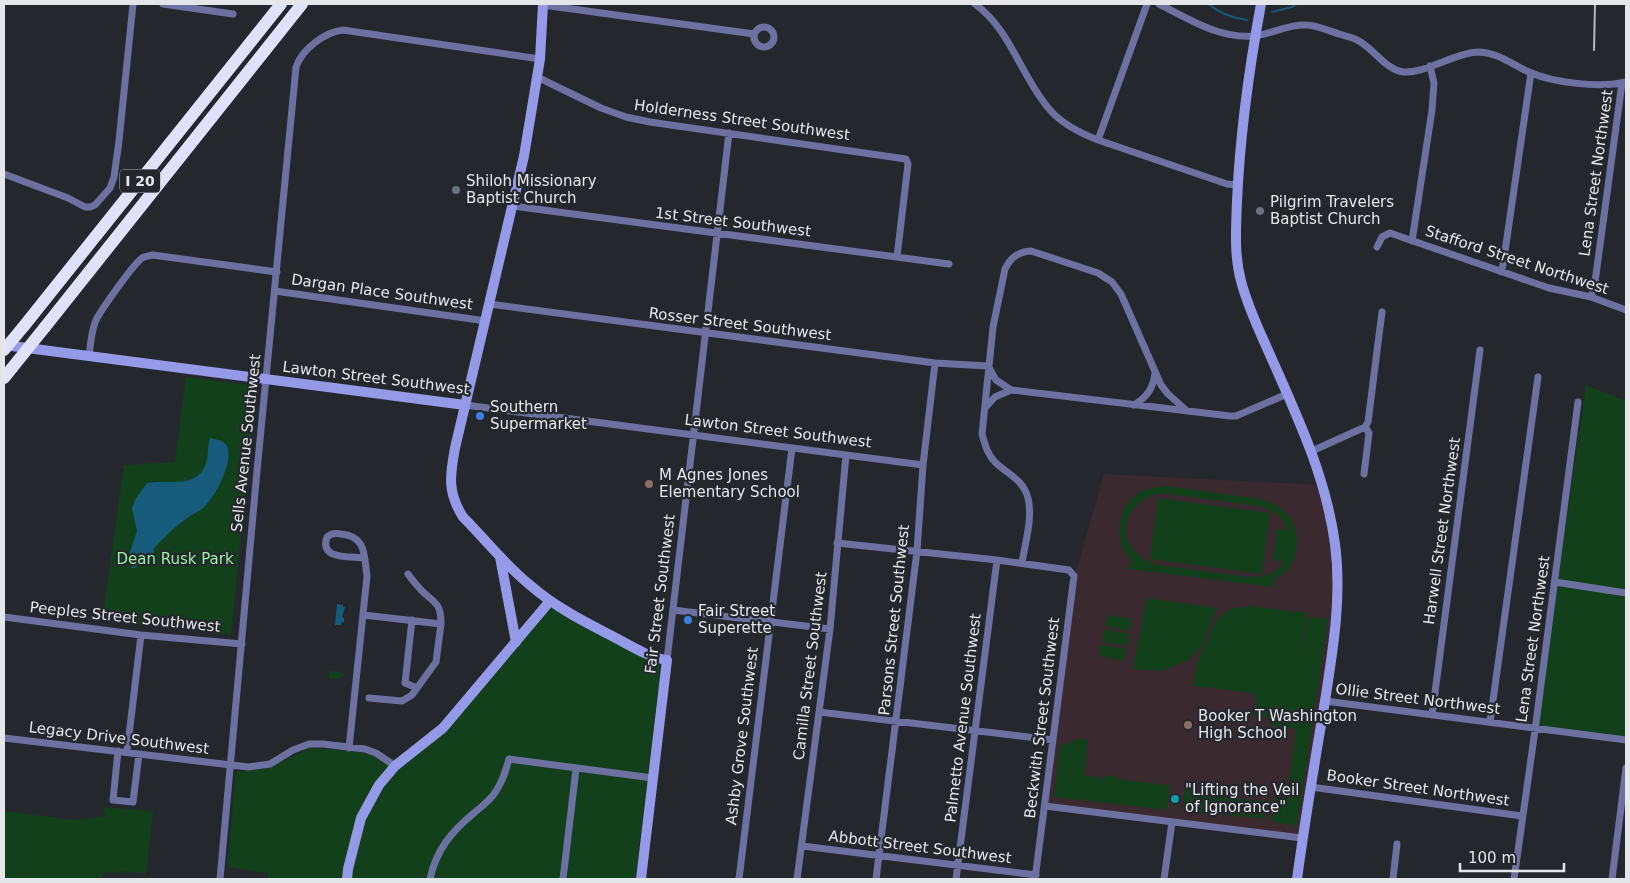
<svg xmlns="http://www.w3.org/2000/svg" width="1630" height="883" viewBox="0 0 1630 883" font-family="'DejaVu Sans',sans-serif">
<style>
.education{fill:#3b2930}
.green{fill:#12401b;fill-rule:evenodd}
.water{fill:#165b7b}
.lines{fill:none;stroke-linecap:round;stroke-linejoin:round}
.stream{stroke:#165b7b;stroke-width:2}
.street{stroke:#6d71a1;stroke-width:7}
.secondary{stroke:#949ae7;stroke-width:10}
.highway{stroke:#dfe2fa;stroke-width:12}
.rail{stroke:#b6b9bd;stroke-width:2}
.highway-bridge{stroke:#dfe2fa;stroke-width:12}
.worship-dot{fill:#6b7280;stroke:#24282d;stroke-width:2}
.shop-dot{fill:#3f7fe0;stroke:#24282d;stroke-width:2}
.education-dot{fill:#8d6e63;stroke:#24282d;stroke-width:2}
.culture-dot{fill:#0f9aa8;stroke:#24282d;stroke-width:2}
.labels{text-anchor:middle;stroke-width:4.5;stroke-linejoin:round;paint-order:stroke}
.shield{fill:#24282d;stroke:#aaadb1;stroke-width:1}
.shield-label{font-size:14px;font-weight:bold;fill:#e4e6ea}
.street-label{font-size:15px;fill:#e4e6ea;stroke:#24282d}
.poi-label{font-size:15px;fill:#e4e6ea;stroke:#24282d;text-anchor:start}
.park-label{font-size:15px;fill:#99efa3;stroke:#24282d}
</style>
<rect width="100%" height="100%" fill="#24282d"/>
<!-- education -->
<path class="education" d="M1104,474L1322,485L1332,527L1338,604L1301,838L1045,806L1075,576Z"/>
<!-- green -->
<path class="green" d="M186,377L256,386L231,635L102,621L124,465L175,462Z
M1586,385L1626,401V741L1537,730Z
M1166,486L1261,499C1270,502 1278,505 1285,512C1305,531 1299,569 1274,580L1273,587L1129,569L1130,562H1133C1113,544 1115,507 1139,493C1148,488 1156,487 1166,486ZM1156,494H1167L1260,506C1273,510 1283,516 1288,530L1277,529L1273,560L1284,562C1276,574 1264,577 1250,577L1158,565C1116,553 1115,508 1156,494Z
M1158,498L1270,513L1262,574L1150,559Z
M1147,598L1217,608L1202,647L1187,661L1162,671L1133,669Z
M545,602L661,664L635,879H268V873L227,867L236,772L269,768L310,748L354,751L400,759L426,738L452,713Z
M1253,606L1307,613L1301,666L1308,617L1328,619L1297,826L1271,821L1275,797L1287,798L1296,729L1269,725L1270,718L1254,716L1256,699L1254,698V693L1193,686L1197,663L1216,621L1225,612L1235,608Z
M1108,615L1132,619L1130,631L1105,626Z
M1105,629L1129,634L1127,646L1102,641Z
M1102,644L1126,649L1124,661L1099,656Z
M329,670L343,673L344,676L337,679L329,678Z
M1079,739L1088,740L1084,776L1105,778L1106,775L1116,776V779L1170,785L1167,810L1054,797L1060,746Z
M1185,788L1207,795L1265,801V819L1182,810Z
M103,807L153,811L146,874L123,871L121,873L106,872L102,876L101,879H4V811L74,820L105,816Z"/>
<!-- water -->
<path class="water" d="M210,438C216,439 225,441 227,446C234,461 216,495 205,506C200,512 192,514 186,519C174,527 164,538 154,548V554L142,559L135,568H132L127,561L137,531L132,508L135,500L147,483C167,479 195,489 205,466C209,457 207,447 210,438Z
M337,604L343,605V607H345L342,617L344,618V622H342L341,625H335Z"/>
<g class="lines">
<!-- stream -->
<path class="stream" d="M1209,4C1220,14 1232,18 1247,20
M1272,12L1292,7L1297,4"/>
<!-- street -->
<path class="street" d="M163,4L233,14
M975,4C1011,30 1021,77 1050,110C1062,124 1080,133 1098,140L1227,184L1237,185
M1159,4C1189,19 1219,39 1254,36C1272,34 1288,24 1306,25C1317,25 1329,31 1339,34C1345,36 1352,37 1357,40C1374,48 1384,69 1403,72C1425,74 1455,52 1480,52C1498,53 1513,65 1529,72C1553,83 1600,88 1626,82
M543,5L754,34
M754 37a10 10 0 1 1 20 0a10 10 0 1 1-20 0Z
M537,77L601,108L626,117L650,122L906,159L908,164L897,257
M1098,140L1147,4
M4,174L68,198L85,207H90L95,205L110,188L114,177L119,141L133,4
M513,206L949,264
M1412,241L1432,110L1434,83L1430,66
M1377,247L1382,237L1390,233L1549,288L1591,297L1626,310
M1501,272L1503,265L1531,73
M275,291L486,321
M1591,297L1595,282L1622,83
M489,304L935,363L988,366L996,380L1011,390L1230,416H1236L1287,394
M89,356C91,343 91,329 97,318C104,306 132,266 142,258C145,256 149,256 153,255L277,272
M465,405L923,465
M1134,405C1147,397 1153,389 1155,373
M985,408L995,397L1011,390
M1312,451L1365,427L1368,422L1382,312
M1364,474L1369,433L1365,427
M837,543L997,560L1069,570L1074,576L1035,879
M1022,563C1025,543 1033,518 1028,498C1023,479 1007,474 995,462C987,454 985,444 982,434L993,327L1005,269C1011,257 1018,252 1031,251L1098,273L1112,282L1121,294L1161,385L1168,394L1187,411
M408,574C412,580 417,585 421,590C435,604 441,602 441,624
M1555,582L1626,593
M673,610L830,629
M364,615L441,624L436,662L412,695L402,701L369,698
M4,617L141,635L242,644
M412,620L405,683L417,688
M667,660L729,133
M1325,701L1626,740
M819,712L1053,740
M1432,715L1480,350
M1490,722L1538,377
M4,738L248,767L270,764L293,750L309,744H323L365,749L376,753L395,766
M349,748L367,576C364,557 367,536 341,534C335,533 331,533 327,537C319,560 349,556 364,558
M118,751L113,800L133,802L139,754
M127,752L141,635
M1311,787L1522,816
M1045,806L1302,838
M802,846L1036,875
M220,879L257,471L296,67C302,49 325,32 343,30L540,59
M430,879C436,850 452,831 474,813C482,806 491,800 496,791C503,781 506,770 509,759L653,778
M563,879L576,769
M739,879L792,448
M797,879L830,629L846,455
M876,879L917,551L923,465L935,363
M956,879L997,560
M1164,879L1172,822
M1393,879L1397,844
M1514,879L1536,723L1578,402
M1612,879L1626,768"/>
<!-- secondary -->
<path class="secondary" d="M543,4L540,59L524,156L455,448C450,475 447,492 463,517C485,539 505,565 530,585C555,607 585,622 614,637C631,646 648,657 667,660L641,879
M1261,4C1249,69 1240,135 1237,201C1236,228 1234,255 1241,281C1248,308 1260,332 1271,357C1298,418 1326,477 1335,544C1342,597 1333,649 1325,701C1315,760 1305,820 1297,879
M4,345L465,405
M500,557L516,642
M347,879L348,869L361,818L379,785L395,766L443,728L550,601"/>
<!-- highway -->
<path class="highway" d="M24,326L281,4
M45,327L302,4
M4,378L12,368"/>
<!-- rail -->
<path class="rail" d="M1594,50L1595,4"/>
<!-- highway-bridge -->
<path class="highway-bridge" d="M4,350L24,326
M12,368L45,327"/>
</g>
<!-- markers -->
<g class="worship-dot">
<circle cx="456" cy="190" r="5"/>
<circle cx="1260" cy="211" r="5"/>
</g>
<g class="shop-dot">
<circle cx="480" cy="416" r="5"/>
<circle cx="688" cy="620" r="5"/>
</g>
<g class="education-dot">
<circle cx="649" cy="484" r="5"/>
<circle cx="1188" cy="725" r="5"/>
</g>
<circle class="culture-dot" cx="1175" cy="799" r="5"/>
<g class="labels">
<!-- shield labels -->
<rect class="shield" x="120" y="169.5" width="40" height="23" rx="4"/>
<g class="shield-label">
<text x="140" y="186">I 20</text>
</g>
<!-- street labels -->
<g class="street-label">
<text transform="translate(742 120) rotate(8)" y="5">Holderness Street Southwest</text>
<text transform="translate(1596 173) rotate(-82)" y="5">Lena Street Northwest</text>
<text transform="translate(733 222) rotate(7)" y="5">1st Street Southwest</text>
<text transform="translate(1517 260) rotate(18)" y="5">Stafford Street Northwest</text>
<text transform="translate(382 292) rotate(8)" y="5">Dargan Place Southwest</text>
<text transform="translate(740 324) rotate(7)" y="5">Rosser Street Southwest</text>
<text transform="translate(376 378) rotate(7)" y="5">Lawton Street Southwest</text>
<text transform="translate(778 431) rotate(7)" y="5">Lawton Street Southwest</text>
<text transform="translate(246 443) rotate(-84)" y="5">Sells Avenue Southwest</text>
<text transform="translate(1442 531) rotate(-82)" y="5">Harwell Street Northwest</text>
<text transform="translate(660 594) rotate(-83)" y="5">Fair Street Southwest</text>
<text transform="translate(125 617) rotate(6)" y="5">Peeples Street Southwest</text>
<text transform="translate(894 620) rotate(-84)" y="5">Parsons Street Southwest</text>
<text transform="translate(1533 639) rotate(-82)" y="5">Lena Street Northwest</text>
<text transform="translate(810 666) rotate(-83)" y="5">Camilla Street Southwest</text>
<text transform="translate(1418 699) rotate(7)" y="5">Ollie Street Northwest</text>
<text transform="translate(963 718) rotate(-83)" y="5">Palmetto Avenue Southwest</text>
<text transform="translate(1042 718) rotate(-83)" y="5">Beckwith Street Southwest</text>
<text transform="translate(742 736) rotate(-83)" y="5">Ashby Grove Southwest</text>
<text transform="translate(119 738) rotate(7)" y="5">Legacy Drive Southwest</text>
<text transform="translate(1418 788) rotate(8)" y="5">Booker Street Northwest</text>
<text transform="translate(920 847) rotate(7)" y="5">Abbott Street Southwest</text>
</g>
<!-- poi labels -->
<g class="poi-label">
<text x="466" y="186">Shiloh Missionary<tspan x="466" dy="17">Baptist Church</tspan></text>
<text x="1270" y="207">Pilgrim Travelers<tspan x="1270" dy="17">Baptist Church</tspan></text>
<text x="490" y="412">Southern<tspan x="490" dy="17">Supermarket</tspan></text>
<text x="659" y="480">M Agnes Jones<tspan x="659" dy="17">Elementary School</tspan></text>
<text x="698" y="616">Fair Street<tspan x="698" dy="17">Superette</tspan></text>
<text x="1198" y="721">Booker T Washington<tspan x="1198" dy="17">High School</tspan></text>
<text x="1185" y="795">"Lifting the Veil<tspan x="1185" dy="17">of Ignorance"</tspan></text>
</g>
<!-- park labels -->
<g class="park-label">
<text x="175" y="564">Dean Rusk Park</text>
</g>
</g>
<!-- border -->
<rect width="1630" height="883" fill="none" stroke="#e4e6ea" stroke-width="10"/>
<!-- scale -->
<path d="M1460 863v8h104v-8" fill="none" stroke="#e4e6ea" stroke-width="2.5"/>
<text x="1468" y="863" font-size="15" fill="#e4e6ea" stroke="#24282d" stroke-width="4" paint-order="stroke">100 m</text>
</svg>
